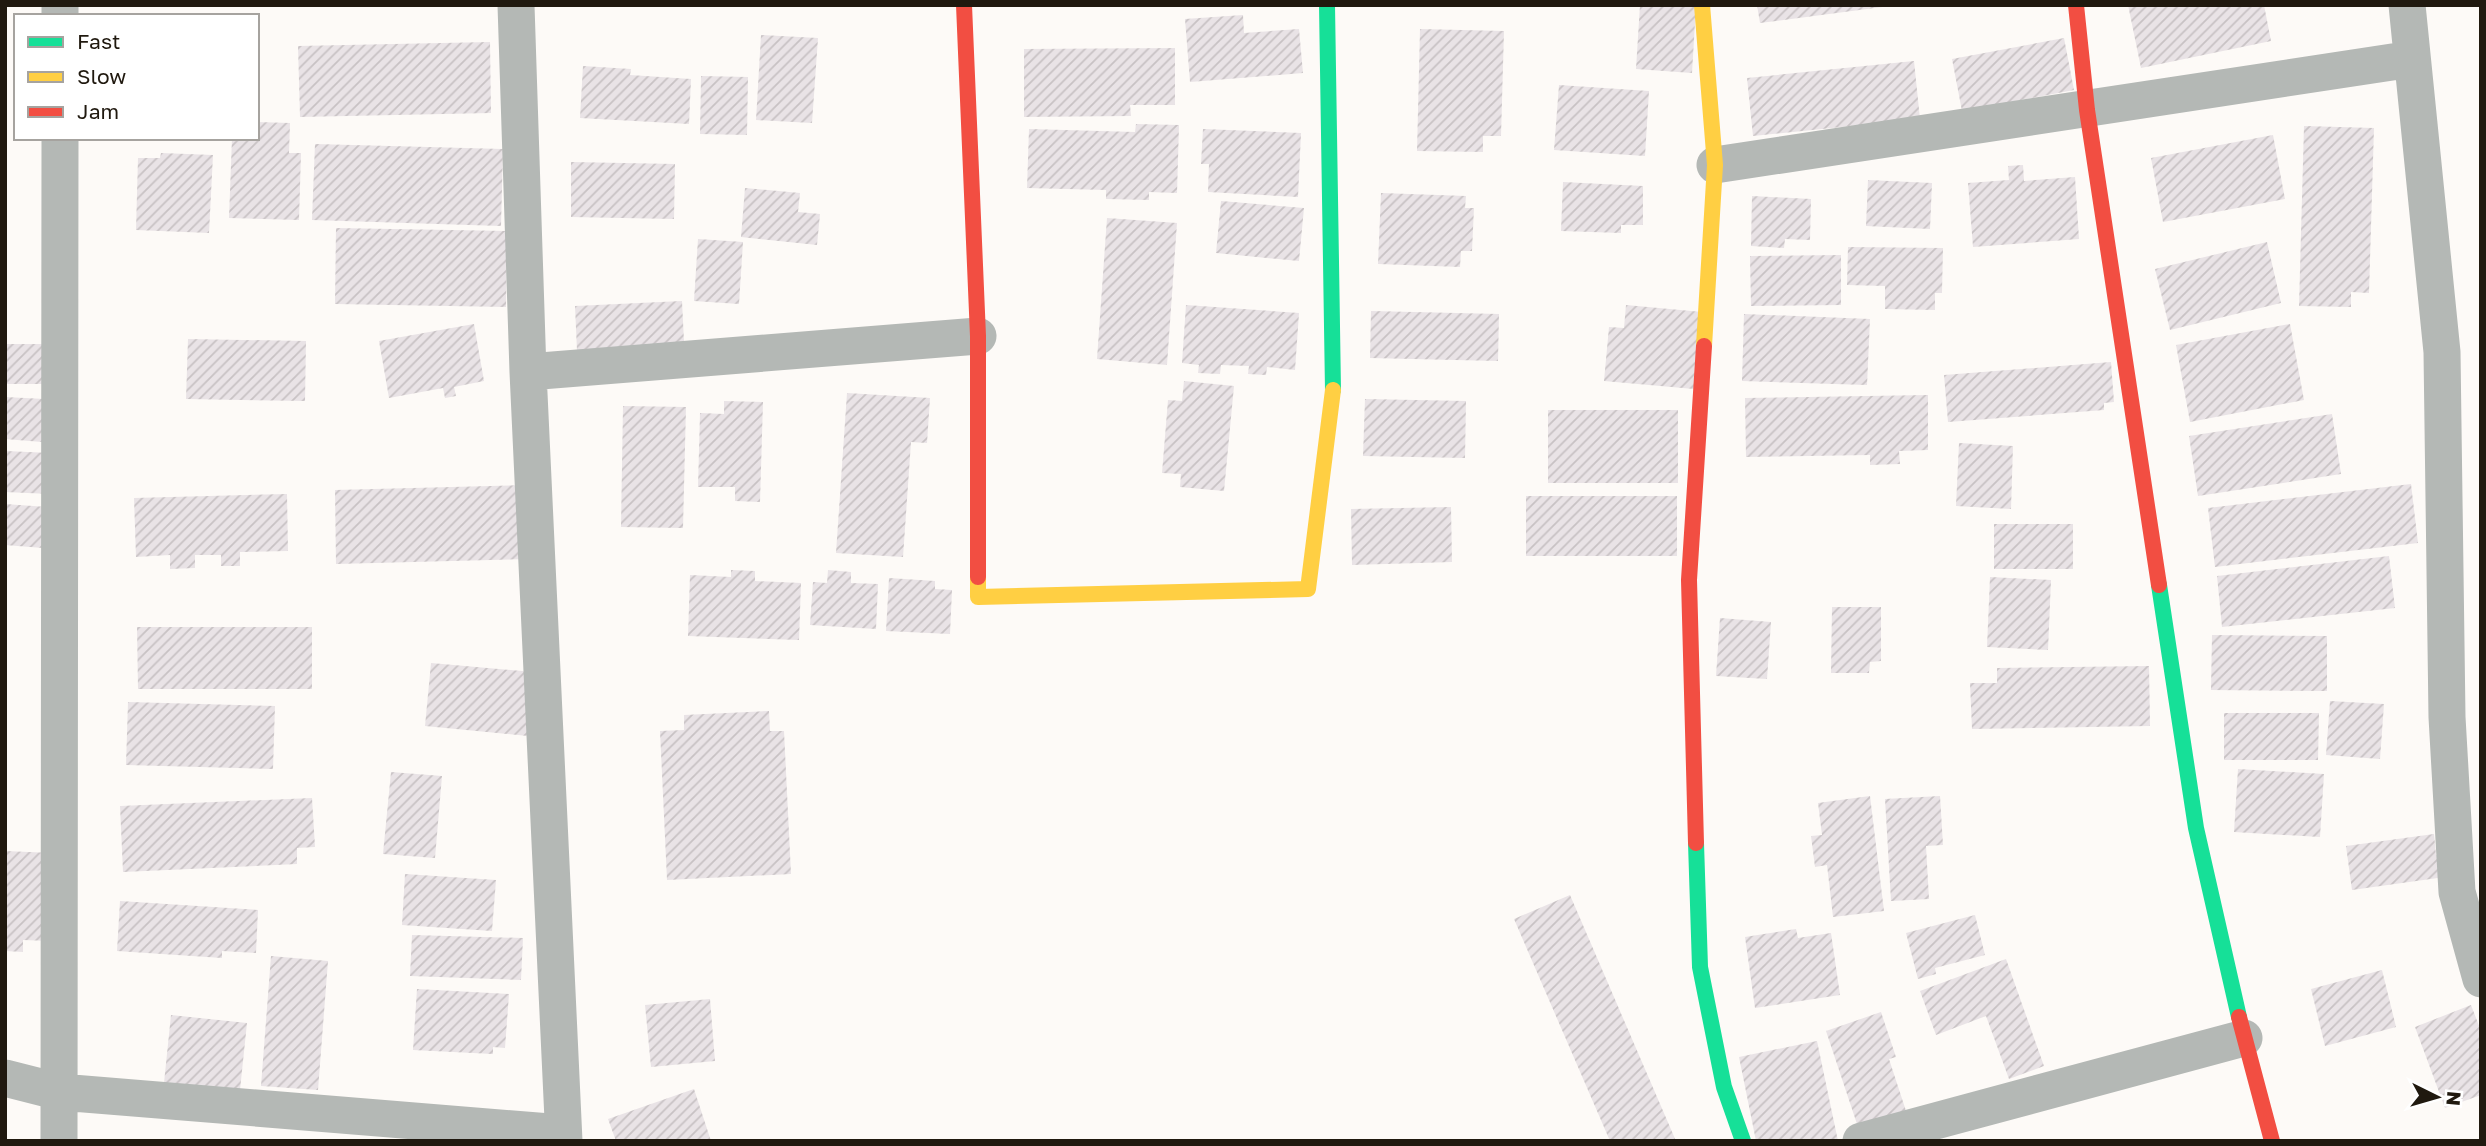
<svg xmlns="http://www.w3.org/2000/svg" width="2486" height="1146" viewBox="0 0 2486 1146" font-family="'Golos Text',sans-serif">
<style>
.building{fill:url(#building-hatch)}
.lines{fill:none;stroke-linecap:round;stroke-linejoin:round}
.street{stroke:#b4b8b5;stroke-width:37}
.fast{stroke:#16e098;stroke-width:16}
.slow{stroke:#ffcf43;stroke-width:16}
.jam{stroke:#f24e42;stroke-width:16}
</style>
<defs>
<pattern id="building-hatch" width="6" height="6" patternUnits="userSpaceOnUse" patternTransform="scale(1.75)"><rect width="6" height="6" fill="#e9e3e6"/><path d="M-1 1l2-2M0 6l6-6M5 7l2-2" fill="none" stroke="#c8c2c4"/></pattern>
</defs>
<rect width="100%" height="100%" fill="#fdfaf7"/>
<!-- building -->
<path class="building" d="M1640,5L1696,6L1692,73L1636,69Z
M1757,5H1882V7L1760,23Z
M2128,5H2264L2271,41L2141,68Z
M1243,15L1244,33L1299,29L1303,73L1190,82L1185,19Z
M1420,29L1504,31L1501,136H1483V152L1417,151Z
M761,35L818,38L812,123L756,120Z
M2064,38L2074,90L1962,111L1952,59Z
M490,42L491,113L300,117L298,46Z
M1175,48V105H1130L1131,116L1024,117V49Z
M1914,61L1920,119L1753,136L1747,78Z
M583,66L631,69L630,75L691,79L689,124L580,118Z
M701,76L748,77L747,135L700,134Z
M1559,85L1649,91L1645,156L1554,150Z
M257,122L290,123L289,153H301L299,220L229,218L232,138H257Z
M1136,124L1179,125L1177,193L1149,192V200L1106,199V190L1027,188L1029,129L1135,132Z
M2304,126L2374,128L2369,293L2351,292V307L2299,306Z
M1203,129L1301,133L1298,197L1208,192L1209,164H1201Z
M2273,135L2285,199L2163,222L2151,158Z
M315,144L503,149L501,226L312,220Z
M161,153L213,155L209,233L136,230L138,158H160Z
M571,162L675,164L674,219L571,217Z
M2023,165L2024,181L2075,177L2079,239L1973,247L1968,183L2009,180L2008,166Z
M1868,180L1932,183L1930,229L1866,226Z
M1563,182L1643,186V225H1621V233L1561,231Z
M745,188L800,193L798,212L820,214L817,245L741,237Z
M1381,193L1466,196L1465,208H1474L1472,251H1461L1460,267L1378,264Z
M1752,196L1811,199L1810,240L1785,239L1784,248L1751,246Z
M1221,201L1304,208L1299,261L1216,253Z
M1107,218L1177,223L1167,365L1097,359Z
M336,228L507,231L506,307L335,304Z
M698,239L743,242L739,304L694,301Z
M2267,242L2281,303L2170,330L2155,269Z
M1848,247L1943,248L1942,293H1935V310L1885,309V286L1847,285Z
M1841,255V305L1751,306L1750,256Z
M682,301L685,362L577,351L575,306Z
M1186,305L1299,313L1295,370L1267,367L1266,375L1248,374L1249,366L1221,365L1220,374L1198,373L1199,365L1182,363Z
M1626,305L1702,312L1694,389L1604,381L1609,327L1624,328Z
M1371,311L1499,314L1498,361L1370,358Z
M1744,314L1870,319L1867,385L1742,381Z
M474,324L484,381L454,387L456,396L445,398L443,388L389,398L379,341Z
M2290,324L2304,400L2190,422L2176,345Z
M188,339L306,341L305,401L186,399Z
M6,344H46L45,384H6Z
M2111,362L2114,402L2104,403V410L1948,422L1944,375Z
M1184,381L1234,386L1224,491L1180,487L1181,474L1162,473L1168,400L1182,401Z
M847,393L930,398L927,443L911,442L903,557L836,553Z
M1928,395V450L1899,451L1900,464L1870,465V455L1746,457L1745,398Z
M5,397L45,399L42,442L5,439Z
M1365,399L1466,401L1465,458L1363,456Z
M724,401L763,402L760,502L735,501V487H698L700,413L724,414Z
M623,406L686,407L683,528L621,527Z
M1548,410H1678V483H1548Z
M2332,414L2341,474L2198,496L2189,436Z
M1959,443L2013,446L2011,509L1956,506Z
M5,451L51,453L50,494L5,492Z
M2411,484L2418,543L2215,567L2208,508Z
M529,485L532,559L336,564L335,490Z
M287,494L288,551L240,552V566H221V555H195V568L170,569V555L136,557L134,498Z
M1526,496H1677V556H1526Z
M5,504L47,507L43,548L5,545Z
M1451,507L1452,562L1352,565L1351,509Z
M1994,524H2073V569H1994Z
M2389,556L2395,608L2222,627L2217,576Z
M731,570L755,571V581L801,583L799,640L688,636L690,575L731,577Z
M828,570L851,572V583L878,584L876,629L810,625L813,582L827,583Z
M1990,577L2051,580L2048,650L1987,647Z
M889,578L935,581V589L952,590L950,634L886,631Z
M1832,607H1881V661L1870,662L1869,673H1831Z
M1720,618L1771,622L1767,679L1716,676Z
M137,627H312V689H138Z
M2212,635L2327,636V691L2211,690Z
M431,663L533,672L528,736L425,726Z
M2149,666L2150,726L1972,729L1970,683H1997V668Z
M2330,701L2384,704L2380,759L2326,755Z
M128,702L275,706L273,769L126,765Z
M769,711L770,731H784L791,874L667,880L660,731L684,730V715Z
M2224,713H2319L2318,760H2224Z
M2238,769L2324,774L2320,837L2234,832Z
M391,772L442,776L435,858L383,854Z
M1870,796L1884,911L1833,917L1827,865L1815,867L1811,836L1822,835L1818,803Z
M1940,796L1943,845L1926,846L1929,899L1891,901L1885,799Z
M312,798L315,847L297,848V864L123,872L120,806Z
M2434,834L2436,855L2450,854L2452,876L2352,890L2346,846Z
M5,851L53,853L49,941L23,940V952L5,951Z
M405,874L496,880L492,931L402,925Z
M1570,895L1676,1141H1610L1514,919Z
M120,901L258,910L256,953L222,951V958L117,951Z
M1975,915L1985,955L1935,968L1936,974L1918,979L1906,933Z
M1796,929L1798,938L1831,933L1840,995L1755,1008L1745,937Z
M412,935L523,938L521,980L410,976Z
M271,956L328,961L318,1090L261,1086Z
M2006,959L2044,1066L2009,1079L1986,1016L1936,1035L1920,991Z
M2382,970L2396,1027L2325,1046L2311,989Z
M417,989L509,994L505,1048L493,1047V1054L413,1050Z
M710,999L715,1061L651,1067L645,1005Z
M2471,1005L2481,1031V1095L2445,1108L2415,1027Z
M1881,1012L1896,1057L1889,1059L1908,1117L1860,1133L1826,1031Z
M171,1015L247,1023L240,1090L164,1083Z
M1817,1041L1838,1141H1756L1739,1057Z
M694,1089L711,1141H616L608,1119Z"/>
<g class="lines">
<!-- street -->
<path class="street" d="M60,5V16
M516,5L528,372L564,1141
M2407,5L2442,352L2447,717L2457,892L2481,979
M1715,165L2412,59
M528,372L978,336
M5,1078L60,1092L562,1133
M59,1141L60,138
M1861,1141L2244,1038"/>
<!-- fast -->
<path class="fast" d="M1327,5L1333,390
M2159,585L2196,828L2239,1017
M1696,843L1700,967L1724,1087L1743,1141"/>
<!-- slow -->
<path class="slow" d="M1702,5L1715,165L1704,346
M978,577V597L1308,589L1333,390"/>
<!-- jam -->
<path class="jam" d="M964,5L978,336V577
M2076,5L2087,110L2159,585
M1696,843L1689,580L1704,346
M2239,1017L2272,1141"/>
</g>
<!-- border -->
<rect width="2486" height="1146" fill="none" stroke="#20190f" stroke-width="14"/>
<!-- legend -->
<rect x="14" y="14" width="245" height="126" fill="#ffffff" stroke="#a6a39f" stroke-width="2"/>
<rect x="28" y="37" width="35" height="10" fill="#16e098" stroke="#a6a39f" stroke-width="2"/>
<text x="77" y="49" font-size="21" fill="#20190f">Fast</text>
<rect x="28" y="72" width="35" height="10" fill="#ffcf43" stroke="#a6a39f" stroke-width="2"/>
<text x="77" y="84" font-size="21" fill="#20190f">Slow</text>
<rect x="28" y="107" width="35" height="10" fill="#f24e42" stroke="#a6a39f" stroke-width="2"/>
<text x="77" y="119" font-size="21" fill="#20190f">Jam</text>
<!-- north arrow -->
<g transform="translate(2437 1097) rotate(95)" stroke="#ffffff" stroke-width="5" paint-order="stroke">
<path d="M0-5L12 26L0 18L-12 26Z" fill="#20190f"/>
<text y="-10" font-size="19" font-weight="bold" text-anchor="middle" fill="#20190f">N</text>
</g>
</svg>
